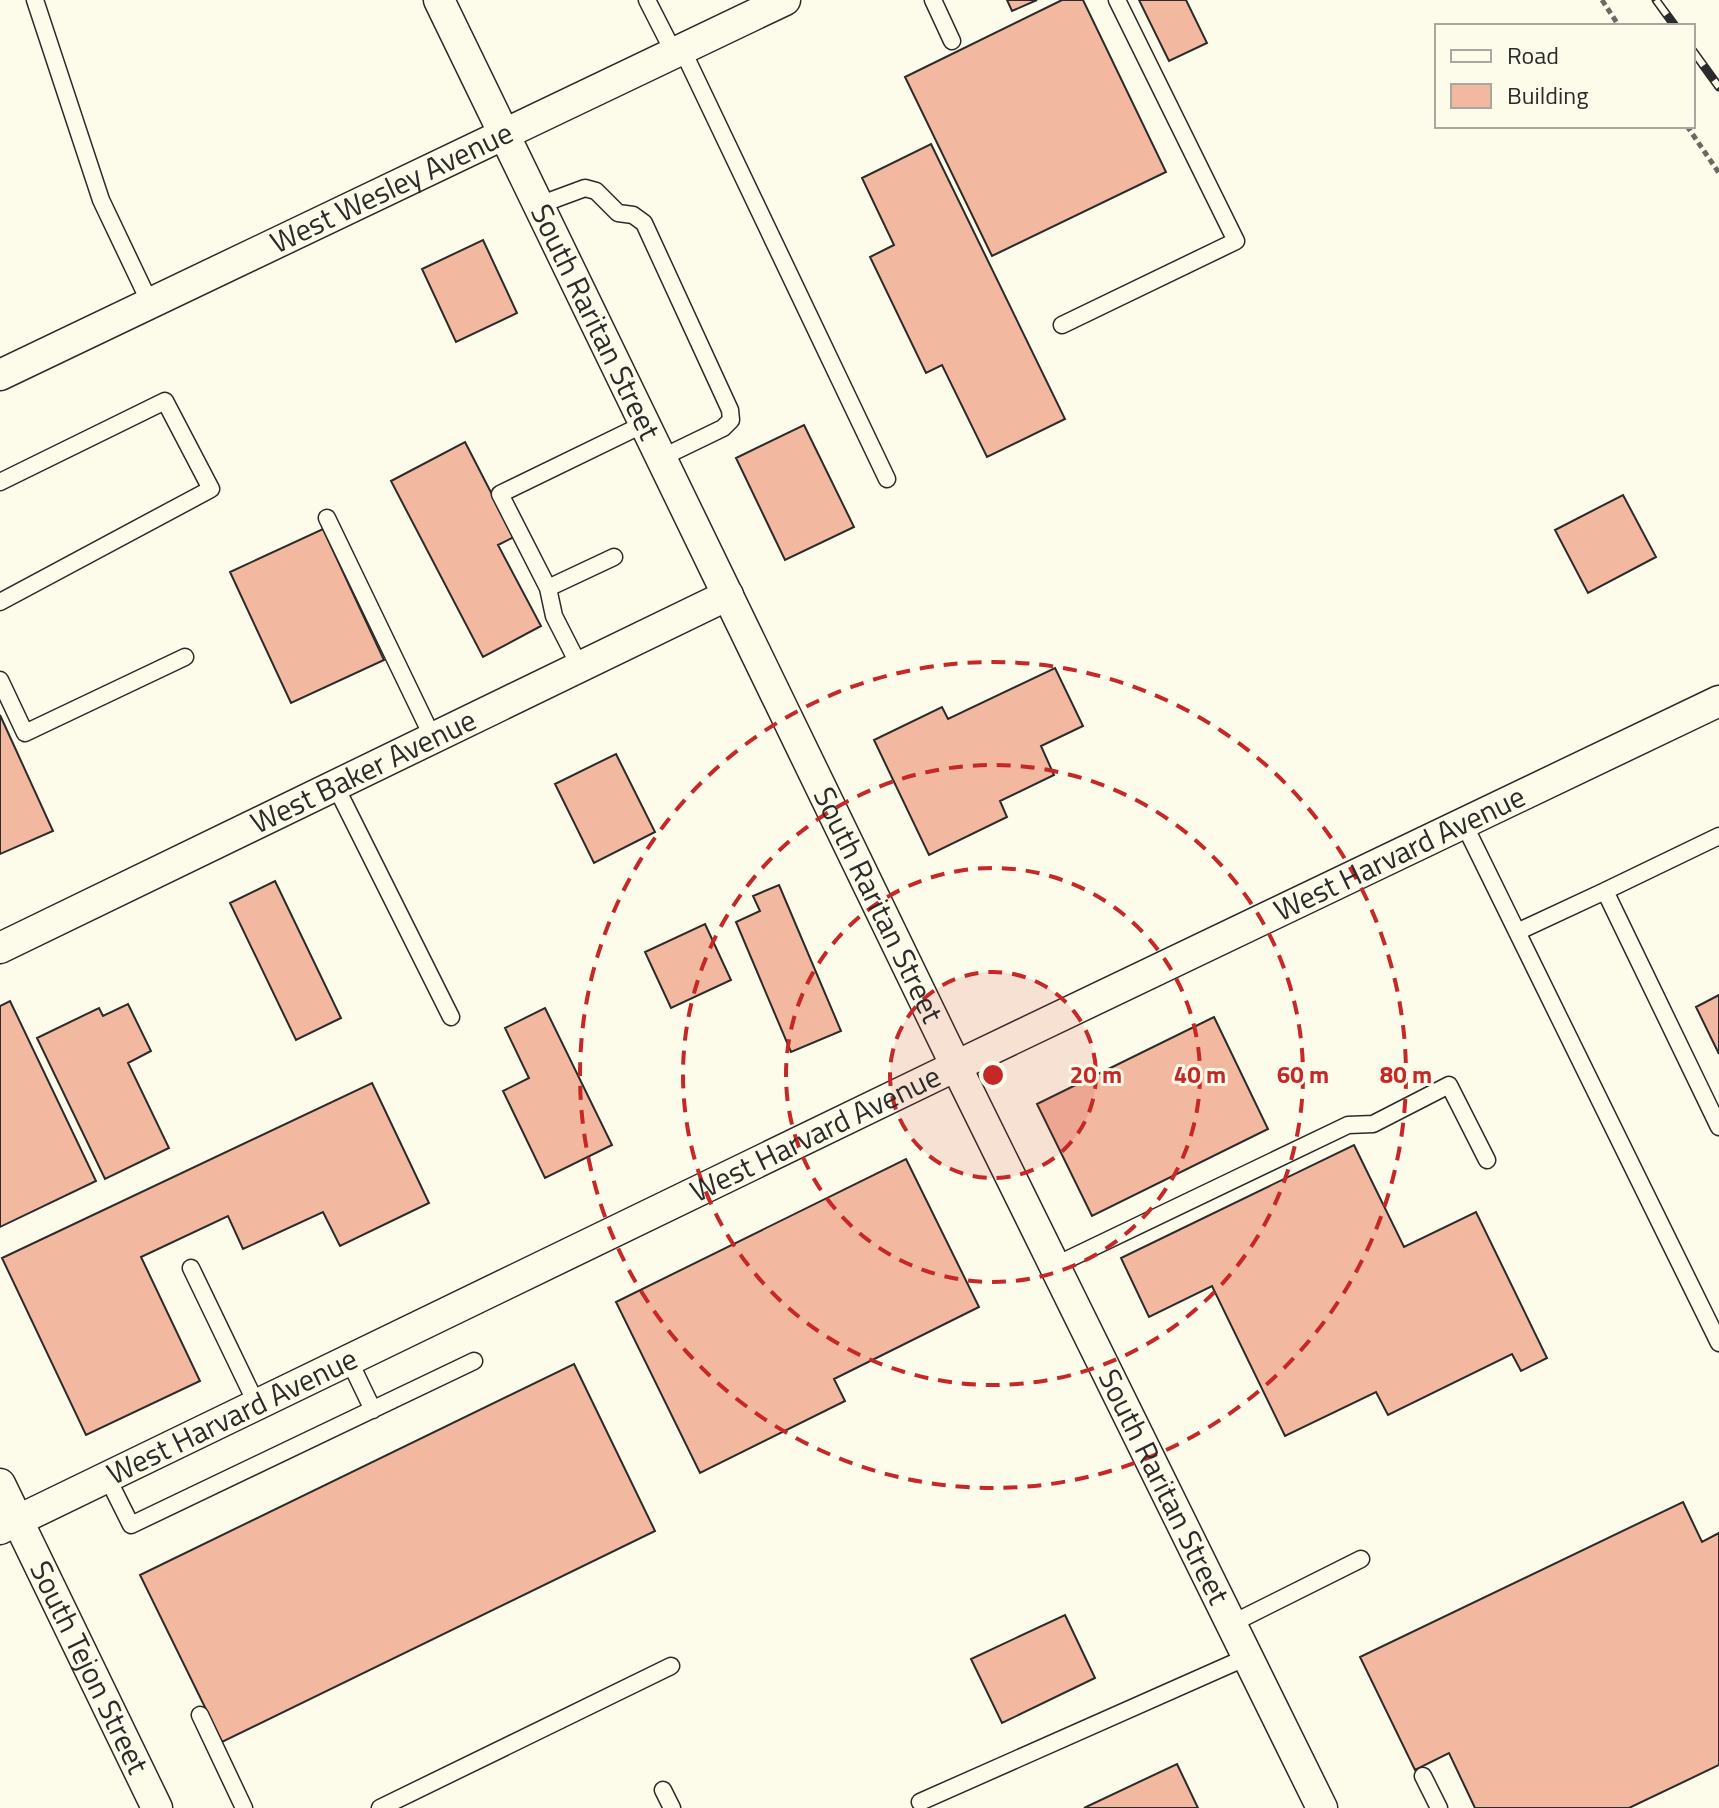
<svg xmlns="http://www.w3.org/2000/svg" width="1719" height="1808" viewBox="0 0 1719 1808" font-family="'Titillium Web',sans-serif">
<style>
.building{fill:#f2b8a0;stroke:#2b2b2b;stroke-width:2}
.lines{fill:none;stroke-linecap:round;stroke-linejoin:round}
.lane-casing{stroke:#2b2b2b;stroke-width:19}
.street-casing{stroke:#2b2b2b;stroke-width:33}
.path{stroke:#6a6964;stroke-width:5;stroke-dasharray:6 4;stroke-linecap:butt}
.lane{stroke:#fdfbea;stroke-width:16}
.street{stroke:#fdfbea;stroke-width:30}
.rail-casing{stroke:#2b2b2b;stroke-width:9}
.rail{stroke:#fdfbea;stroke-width:6;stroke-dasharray:18;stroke-linecap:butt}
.ring{fill:none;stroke:#c62828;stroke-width:4;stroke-dasharray:14 10}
.labels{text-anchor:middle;stroke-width:6;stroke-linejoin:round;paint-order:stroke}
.street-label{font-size:30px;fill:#2b2b2b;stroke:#fdfbea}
.centre{fill:#c62828;stroke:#fdfbea;stroke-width:4}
.ring-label{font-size:24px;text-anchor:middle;font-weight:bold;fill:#c62828;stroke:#fdfbea;stroke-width:6;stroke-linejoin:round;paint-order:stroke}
</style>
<rect width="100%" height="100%" fill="#fdfbea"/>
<!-- building -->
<path class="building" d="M1007,0H1037L1012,11Z
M1062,0H1083L1166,172L992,256L905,77Z
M1139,0H1186L1207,43L1169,61Z
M931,144L1065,419L987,457L942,365L926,373L870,257L894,245L862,178Z
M483,240L517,313L456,342L422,269Z
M804,425L854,527L785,560L736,458Z
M465,442L514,537L498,545L541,626L483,657L391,481Z
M1623,495L1656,557L1588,593L1555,530Z
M323,529L384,660L291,703L230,572Z
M1055,668L1083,726L1041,746L1054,775L1000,801L1007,817L929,855L874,740L942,707L948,719Z
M0,715L53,831L0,854Z
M616,754L655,832L594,863L555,784Z
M275,881L341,1018L296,1040L230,903Z
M779,885L841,1031L791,1052L736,922L760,911L753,896Z
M705,924L731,980L671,1008L645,952Z
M1719,995V1054L1696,1007Z
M10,1001L96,1181L0,1227V1006Z
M128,1004L151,1051L128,1063L169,1148L105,1179L37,1038L99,1008L103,1016Z
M545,1008L612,1145L545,1178L503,1091L529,1078L505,1028Z
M1214,1017L1268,1129L1092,1216L1037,1104Z
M372,1083L429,1203L340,1246L323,1212L243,1249L228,1216L141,1257L200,1381L86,1435L2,1258Z
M1354,1145L1404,1247L1476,1212L1547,1358L1521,1371L1512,1354L1388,1415L1376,1392L1285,1436L1212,1286L1149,1317L1121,1258Z
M906,1159L979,1307L834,1379L845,1401L700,1473L616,1302Z
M574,1364L655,1531L222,1742L140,1575Z
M1683,1502L1702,1542L1719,1533V1765L1629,1808H1475L1449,1753L1415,1770L1360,1657Z
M1065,1615L1095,1678L1002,1723L971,1659Z
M1177,1764L1198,1808H1084Z"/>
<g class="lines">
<!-- lane casing -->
<g class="lane-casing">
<path id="lane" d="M35,0L101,200L150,303
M647,0L674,53
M933,0L952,41
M682,49L887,479
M539,205L585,188L596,191L618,213L633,215L644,223L730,410L731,420L723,428L661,458
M1062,325L1236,241L1117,0
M0,482L165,401L211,489L0,602
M327,518L433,738
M548,588L614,557
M580,667L554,616L548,588L500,494L644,424
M0,680L25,733L185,657
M335,785L451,1017
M1464,824L1719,1343
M1719,836L1605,891L1719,1127
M1517,932L1605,891
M1054,1266L1348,1125L1373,1124L1449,1085L1487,1160
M191,1268L257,1405
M349,1360L373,1410
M107,1477L131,1525L474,1361
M1231,1624L1361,1559
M200,1715L244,1808
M1423,1776L1439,1808
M663,1790L672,1808
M920,1802L1247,1657
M380,1808L671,1666"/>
</g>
<!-- street casing -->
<g class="street-casing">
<g id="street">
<path id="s1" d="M439,0L956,1066L1322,1808"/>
<path id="s2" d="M0,375L785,0"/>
<path id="s3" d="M0,948L728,595"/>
<path id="s4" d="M0,1484L157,1808"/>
<path id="s5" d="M0,1529L956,1066L1719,701"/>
</g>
</g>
<!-- path -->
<path class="path" d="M1602,0L1619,26
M1687,126L1719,173"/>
<!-- lane -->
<use href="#lane" class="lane"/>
<!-- street -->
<use href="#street" class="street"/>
<!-- rail casing -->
<g class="rail-casing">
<path id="rail" d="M1656,0L1675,26
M1693,51L1719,87"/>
</g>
<!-- rail -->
<use href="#rail" class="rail"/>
</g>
<!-- distance rings -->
<circle cx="993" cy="1075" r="103" fill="#c62828" fill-opacity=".12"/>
<g class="ring">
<circle cx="993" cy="1075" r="103"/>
<circle cx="993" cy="1075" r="207"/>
<circle cx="993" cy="1075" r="310"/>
<circle cx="993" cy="1075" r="413"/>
</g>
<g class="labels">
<!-- street labels -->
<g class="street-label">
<text dy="10" stroke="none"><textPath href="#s2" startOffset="434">West Wesley Avenue</textPath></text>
<text dy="10" stroke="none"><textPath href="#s1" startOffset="358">South Raritan Street</textPath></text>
<text dy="10" stroke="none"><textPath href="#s3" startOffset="404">West Baker Avenue</textPath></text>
<text dy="10" stroke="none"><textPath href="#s5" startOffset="1554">West Harvard Avenue</textPath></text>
<text dy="10" stroke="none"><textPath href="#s1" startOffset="1006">South Raritan Street</textPath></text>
<text dy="10" stroke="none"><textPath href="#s5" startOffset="906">West Harvard Avenue</textPath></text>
<text dy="10" stroke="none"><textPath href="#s5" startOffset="258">West Harvard Avenue</textPath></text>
<text dy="10" stroke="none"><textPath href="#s1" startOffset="1654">South Raritan Street</textPath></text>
<text dy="10" stroke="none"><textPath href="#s4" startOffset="204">South Tejon Street</textPath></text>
</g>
</g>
<circle cx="993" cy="1075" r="12" class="centre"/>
<g class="ring-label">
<text x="1096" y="1083">20 m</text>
<text x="1200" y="1083">40 m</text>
<text x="1303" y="1083">60 m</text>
<text x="1406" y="1083">80 m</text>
</g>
<!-- legend -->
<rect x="1435" y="24" width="260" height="104" fill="#fdfbea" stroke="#a9a89e" stroke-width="2"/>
<rect x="1451" y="50" width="40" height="12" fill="#fdfbea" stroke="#a9a89e" stroke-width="2"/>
<text x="1507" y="64" font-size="24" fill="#2b2b2b">Road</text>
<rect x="1451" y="84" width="40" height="24" fill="#f2b8a0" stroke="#a9a89e" stroke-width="2"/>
<text x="1507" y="104" font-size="24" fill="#2b2b2b">Building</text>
</svg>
